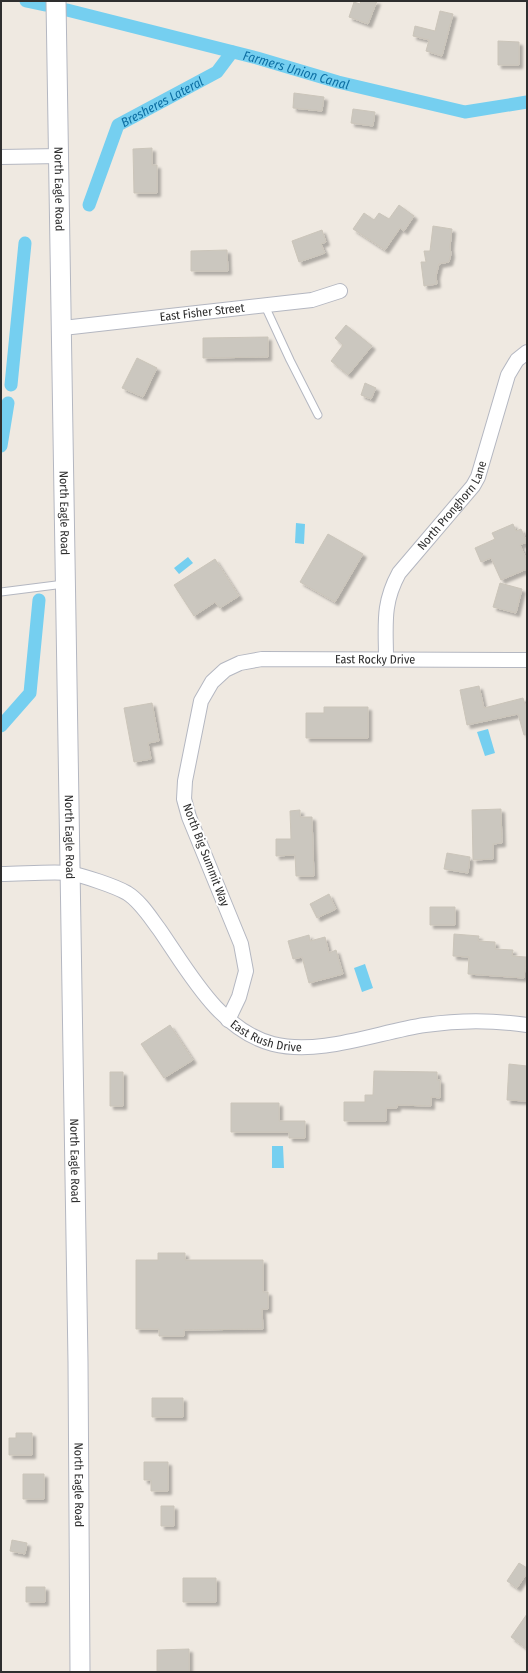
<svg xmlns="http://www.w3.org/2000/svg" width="528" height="1673" viewBox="0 0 528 1673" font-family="'Fira Sans Condensed',sans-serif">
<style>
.water{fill:#75cff0}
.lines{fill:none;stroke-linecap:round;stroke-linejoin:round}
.canal{stroke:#75cff0;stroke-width:13}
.building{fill:#cbc7bf;stroke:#cbc5ba;filter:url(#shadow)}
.lane-casing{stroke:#b4b7c1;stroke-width:9}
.street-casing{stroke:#b4b7c1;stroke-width:16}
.secondary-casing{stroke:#b4b7c1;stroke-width:21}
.lane{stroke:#fff;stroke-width:7}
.street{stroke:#fff;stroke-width:14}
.secondary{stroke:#fff;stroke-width:19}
.labels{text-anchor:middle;stroke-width:4;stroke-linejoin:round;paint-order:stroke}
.street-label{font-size:12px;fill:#2e2e2e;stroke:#fff}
.water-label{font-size:13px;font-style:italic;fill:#0d6fa3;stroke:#fff}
</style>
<defs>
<filter id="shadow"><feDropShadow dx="3.5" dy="3.5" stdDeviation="1" flood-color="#0004"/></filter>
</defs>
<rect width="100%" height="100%" fill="#efe9e1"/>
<!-- water -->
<path class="water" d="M296,523L305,524L304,544L295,543Z
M188,557L193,563L179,574L174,568Z
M488,729L495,753L485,756L477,732Z
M365,964L373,988L362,992L354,968Z
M272,1146H283L284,1168H272Z"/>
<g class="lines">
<!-- canal -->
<g class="canal">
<path d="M26,1L45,5"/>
<path id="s1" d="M67,10L257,58L338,82L465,112L527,102"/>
<path id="s2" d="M89,205L118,125L217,72L232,52"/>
<path d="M11,385L25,243"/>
<path d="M1,446L8,403"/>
<path d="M1,726L30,693L39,600"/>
</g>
</g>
<!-- building -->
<path class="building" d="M361,1H377L368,24L349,17L354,2L360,4Z
M440,11L453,14L442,56L426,51L429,40L413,36L415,26L435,31Z
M498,41L519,42V65H498Z
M294,93L324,97L322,111L293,108Z
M353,109L375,112L373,126L351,123Z
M152,148V165H157V193H134L133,149Z
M399,205L414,216L404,231L400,228L385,250L353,229L364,213L374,220L379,213L389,219Z
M433,226L452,229L450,247L451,254L449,262L439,264L436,276L437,284L424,286L421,262H426L424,251H430Z
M322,230L326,242L321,244L325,253L299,262L292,241Z
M227,250L228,271H191V251Z
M346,325L372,346L348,375L331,361L343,345L335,338Z
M268,337V357L203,358V338Z
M137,358L157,368L143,397L122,388Z
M365,383L376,388L371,399L361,395Z
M513,524L516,531L521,529L527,542L520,545L527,561V569L501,580L491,558L481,562L475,548L495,539L492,533Z
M328,534L363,554L335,602L300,582Z
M215,559L239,596L220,608L215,602L194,616L174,585Z
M500,583L522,589L516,613L493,607Z
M479,686L484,708L523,698L525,705H527V735H524L518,714L467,725L460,690Z
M152,703L159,741L148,743L151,759L134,762L124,708Z
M324,707H368V738H306V713H324Z
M501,809L502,843L493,844V859L473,860L472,810Z
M300,810V817H312L314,876H296L295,855L276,856V839H291L290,811Z
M447,853L470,857L468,873L444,869Z
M329,894L336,909L317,918L310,904Z
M430,907H455V925H430Z
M454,934L479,936L478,941L495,942V949L513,950L512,956L526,957L524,978L468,974L469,957L453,956Z
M309,935L310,941L325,937L329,953L336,950L343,974L309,983L302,957L293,959L288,941Z
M170,1025L193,1060L164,1078L141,1044Z
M509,1064L527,1066V1101L507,1100Z
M374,1071L437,1072V1080H440V1098L431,1097V1106L397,1105V1108H386V1121H344V1102H365V1095H373Z
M110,1072H123V1106H110Z
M231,1103H279V1121H305V1138H289V1132H231Z
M158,1253H185V1260H263V1292H268V1309H262L263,1329L184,1330V1336H159V1329H136V1260H158Z
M152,1398H183V1417H152Z
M16,1433H32V1455H9V1438H16Z
M144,1462H168V1491H151V1480H144Z
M23,1474H44V1499H23Z
M161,1506H174V1526H161Z
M12,1540L27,1543L25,1554L10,1551Z
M519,1563L527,1568V1573L517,1588L507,1581Z
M183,1578H216V1602H183Z
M26,1587H45V1602H26Z
M527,1614V1649L511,1637Z
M189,1649V1672L157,1671V1650Z"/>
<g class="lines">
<!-- lane casing -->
<g class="lane-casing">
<path id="lane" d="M265,306L290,360L318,415
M1,592L64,584"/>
</g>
<!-- street casing -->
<g class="street-casing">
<g id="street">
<path d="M1,157L60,156"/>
<path id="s3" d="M63,328L312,300L340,291"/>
<path id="s4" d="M386,659C386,625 382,604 399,573L473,486L478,477L508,375L517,360L527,352"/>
<path id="s5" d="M1,874C21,874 52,871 70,873C84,876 115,886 127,893C140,901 150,917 159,929C189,972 219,1030 273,1044C320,1056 378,1032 425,1025C459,1020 493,1020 527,1025"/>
<path id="s6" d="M228,1020L239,997L246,971L241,944L189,817L184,799L185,781L201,701L212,682L225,670L240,663L262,659L527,660"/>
</g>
</g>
<!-- secondary casing -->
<g class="secondary-casing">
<g id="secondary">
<path id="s7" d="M56,1L78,1362L80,1672"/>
</g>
</g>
<!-- lane -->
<use href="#lane" class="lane"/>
<!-- street -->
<use href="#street" class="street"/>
<!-- secondary -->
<use href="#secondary" class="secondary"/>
</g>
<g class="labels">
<!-- street labels -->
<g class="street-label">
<text dy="4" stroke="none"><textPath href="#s7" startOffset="188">North Eagle Road</textPath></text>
<text dy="4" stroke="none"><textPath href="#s3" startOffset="140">East Fisher Street</textPath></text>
<text dy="4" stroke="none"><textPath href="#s4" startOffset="175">North Pronghorn Lane</textPath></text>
<text dy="4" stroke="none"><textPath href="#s7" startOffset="512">North Eagle Road</textPath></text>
<text dy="4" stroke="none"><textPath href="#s6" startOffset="527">East Rocky Drive</textPath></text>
<text dy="4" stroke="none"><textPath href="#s7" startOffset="836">North Eagle Road</textPath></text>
<text transform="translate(206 855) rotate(69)" y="4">North Big Summit Way</text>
<text dy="4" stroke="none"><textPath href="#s5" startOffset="335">East Rush Drive</textPath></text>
<text dy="4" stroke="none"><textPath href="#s7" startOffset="1160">North Eagle Road</textPath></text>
<text dy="4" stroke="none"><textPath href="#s7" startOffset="1484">North Eagle Road</textPath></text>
</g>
<!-- water labels -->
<g class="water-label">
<text dy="5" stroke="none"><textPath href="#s1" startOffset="237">Farmers Union Canal</textPath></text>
<text dy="5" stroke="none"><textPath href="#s2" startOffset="135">Bresheres Lateral</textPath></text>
</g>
</g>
<!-- border -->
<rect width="528" height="1673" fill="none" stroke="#2e2e2e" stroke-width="4"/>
</svg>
